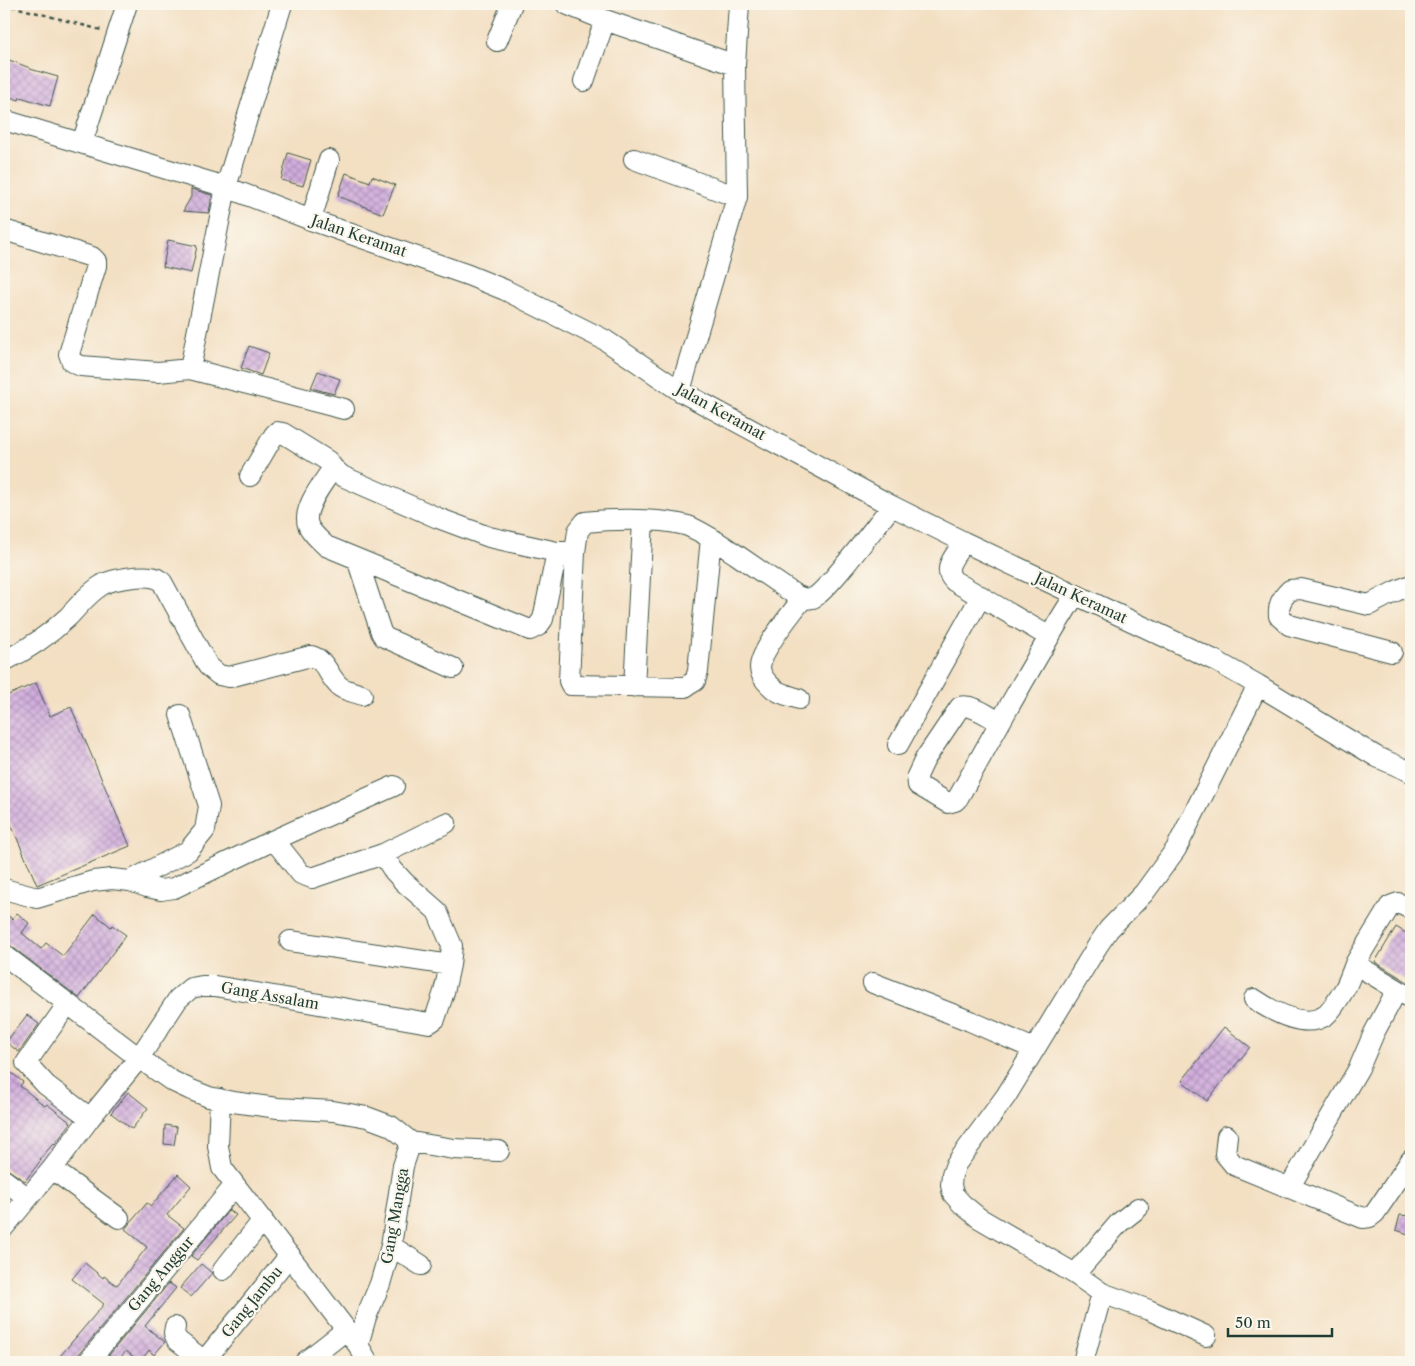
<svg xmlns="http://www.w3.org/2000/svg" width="1415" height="1366" viewBox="0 0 1415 1366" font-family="'Libre Caslon Text',serif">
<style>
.building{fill:url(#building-cross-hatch)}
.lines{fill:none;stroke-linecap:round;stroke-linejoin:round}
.minor-casing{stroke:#3f5549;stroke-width:22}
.path{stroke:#3f5549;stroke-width:2.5;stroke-dasharray:4 4;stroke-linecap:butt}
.minor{stroke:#fff;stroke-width:20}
.labels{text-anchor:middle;stroke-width:4.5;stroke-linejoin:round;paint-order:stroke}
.street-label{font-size:15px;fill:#1f3d34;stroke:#fbf7ec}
</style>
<defs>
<pattern id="building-cross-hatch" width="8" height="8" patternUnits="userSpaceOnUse" patternTransform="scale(1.25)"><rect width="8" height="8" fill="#d1addd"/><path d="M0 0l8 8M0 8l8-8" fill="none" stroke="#a98eb4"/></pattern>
</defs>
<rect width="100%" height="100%" fill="#fbf7ec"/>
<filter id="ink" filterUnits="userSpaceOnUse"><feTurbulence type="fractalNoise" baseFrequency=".02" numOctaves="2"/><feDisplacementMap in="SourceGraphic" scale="10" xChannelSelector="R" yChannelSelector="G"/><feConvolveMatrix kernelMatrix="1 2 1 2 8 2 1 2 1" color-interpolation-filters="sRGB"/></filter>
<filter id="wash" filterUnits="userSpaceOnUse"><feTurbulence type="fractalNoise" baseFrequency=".0096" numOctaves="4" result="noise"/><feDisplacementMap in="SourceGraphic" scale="20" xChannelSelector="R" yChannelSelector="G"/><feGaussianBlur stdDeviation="1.12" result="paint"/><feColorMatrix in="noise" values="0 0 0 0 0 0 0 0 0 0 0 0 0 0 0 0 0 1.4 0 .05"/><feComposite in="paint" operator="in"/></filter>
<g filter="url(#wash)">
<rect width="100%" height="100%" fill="#f3dfc2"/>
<g id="blocks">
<!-- building -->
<path class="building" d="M4,58L30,68V69L58,77L50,106L20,97L19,100L4,95Z
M288,153L311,160L303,186L281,180Z
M346,173L370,182L372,176L395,185L383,214L338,196Z
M191,189L212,195L209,213L183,211L191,197Z
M168,240L197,246L191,273L163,267Z
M249,346L269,353L261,375L241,368Z
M318,371L340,379L334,394L311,388Z
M36,683L50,716L71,707L130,846L37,885L4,808V697Z
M4,912L12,919L17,913L29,923L22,933L41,949L46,943L63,956L95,914L111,927L112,925L126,935L79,998L11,946L4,943Z
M1396,927L1411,936V984L1375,962Z
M27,1015L39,1024L19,1052L6,1042Z
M1224,1027L1250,1047L1207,1101L1182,1081Z
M8,1070L23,1082L20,1086L45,1106L47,1104L71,1123L55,1144L54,1143L40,1159L41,1160L25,1181L4,1167V1076Z
M128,1092L148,1108L132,1129L111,1113Z
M165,1125L177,1127L174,1145L164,1144Z
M178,1174L191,1186L167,1215L184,1228L79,1354L75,1362H55L104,1304L72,1279L85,1263L103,1278L104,1276L116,1285L118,1284L147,1247L125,1229L147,1203L151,1206Z
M229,1210L236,1215L197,1260L191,1256Z
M1400,1215L1411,1216V1235L1396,1230Z
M201,1264L212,1273L191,1297L180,1288Z
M169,1283L176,1288L145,1326L165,1342L154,1355L149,1350L140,1362L126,1351L117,1362L104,1361Z"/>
</g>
</g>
<g filter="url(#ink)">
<use href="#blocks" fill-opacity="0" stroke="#3f5549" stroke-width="1"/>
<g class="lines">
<!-- minor casing -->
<g class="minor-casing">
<path id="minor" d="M566,4L605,20L735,65
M497,41L512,4
M584,81L605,20
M4,120L226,187L311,220L468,275L505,290L605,340L680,391L892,506L964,542L1214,660L1258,685L1377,757L1411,772
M82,143L127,4
M634,159L737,197
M311,220L329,160
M4,230L92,257L96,261V266L69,354L72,362L81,366L158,372L190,369L344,409
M190,369L226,187L282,4
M680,391L737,197L735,65L739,4
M333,468C324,482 302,508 308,525C311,533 320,540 326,546L530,630L538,626L543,619L557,552
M250,476L274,435L277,432L283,433L328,461L333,468L342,476L438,518L489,537L557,552H569
M711,538L698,671L695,681L685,687L571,685L569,681L575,552L578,531L585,522C612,519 662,518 688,526C705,533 722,545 737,555C756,568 775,581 794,594C799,597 806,600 813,598C827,592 879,521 892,506
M964,542C956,555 941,568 954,581L1048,636
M357,559L381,632L384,637L453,668
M1392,652L1289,625L1279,616C1278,604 1282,598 1290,590L1301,589L1369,605L1396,591L1411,585
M4,661C27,650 49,635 68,617C79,606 88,593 102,585C111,579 145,574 155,578C157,578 160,581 162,582L208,666L219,675L229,677L311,656C326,660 328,676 339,686C345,691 355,692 362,695
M634,687L643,521
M799,699C791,696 780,694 774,689C767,683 760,676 760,667C761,649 792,613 803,598
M1000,722C989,717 972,703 960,707L925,759L917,776L918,785L948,803L955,801L958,798C996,730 1033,661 1075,595
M898,745L981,596
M274,840L301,874L312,878L383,854L446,823
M130,881L188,851L205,830L209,806L180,715
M4,889L37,898L93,881L112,879L130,881L147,887L161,890L174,888L274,840L394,786
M290,941L450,965
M4,955L139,1058L172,1081L189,1089L209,1097L233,1102L278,1108L333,1111L367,1117L391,1126L411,1142L454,1149L499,1151
M1355,964L1411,998
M873,983L970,1021L1034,1049
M1254,999C1272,1011 1305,1030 1326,1015C1333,1009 1339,998 1344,990C1349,982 1352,971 1356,962C1367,943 1379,924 1390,906L1398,903L1411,909
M67,1005L26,1063L46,1085L90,1118
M220,1099L218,1146L222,1168L358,1345L368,1362
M1227,1136L1225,1154L1234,1165L1363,1218L1370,1217L1375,1213L1411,1160
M52,1169L119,1218
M4,1180L28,1198
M1289,1188L1359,1068L1374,1033L1397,990
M4,1227L52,1169L90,1118L139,1058L178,999L191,988L202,986H215L429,1023L435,1019L444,992L450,965L452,946L437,911L404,882L393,870L383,854
M391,1246L421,1265
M223,1270L263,1220
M1075,1274L1119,1223L1138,1208
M175,1327L174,1333L177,1340L199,1357H205L209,1355L290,1255
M1206,1336L1149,1310L1102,1293L1075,1274L979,1218L962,1204L953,1194L951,1185L952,1175L956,1164L1006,1096L1098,945L1109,929L1144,893L1176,849L1258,685
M358,1345L366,1317L380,1284L391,1246L403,1166L411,1142
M88,1362L235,1185
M305,1362L346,1330
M1083,1362L1102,1293"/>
</g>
<!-- path -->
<path class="path" d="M4,4L101,30"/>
<!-- minor -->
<use href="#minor" class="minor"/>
</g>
</g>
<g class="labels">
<!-- street labels -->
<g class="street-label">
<text transform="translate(359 236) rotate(19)" y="5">Jalan Keramat</text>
<text transform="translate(721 412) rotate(29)" y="5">Jalan Keramat</text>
<text transform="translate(1081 598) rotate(25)" y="5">Jalan Keramat</text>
<text transform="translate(270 996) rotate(10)" y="5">Gang Assalam</text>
<text transform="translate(395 1216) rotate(-80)" y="5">Gang Mangga</text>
<text transform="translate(161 1274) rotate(-50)" y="5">Gang Anggur</text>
<text transform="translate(252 1302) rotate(-51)" y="5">Gang Jambu</text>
</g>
</g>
<!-- margin -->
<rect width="1415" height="1366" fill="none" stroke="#fbf7ec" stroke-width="20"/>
<!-- scale -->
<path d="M1228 1328v8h104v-8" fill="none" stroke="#1f3d34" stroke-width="2.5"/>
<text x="1235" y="1328" font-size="15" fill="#1f3d34" stroke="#fbf7ec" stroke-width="4" paint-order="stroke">50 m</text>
</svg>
